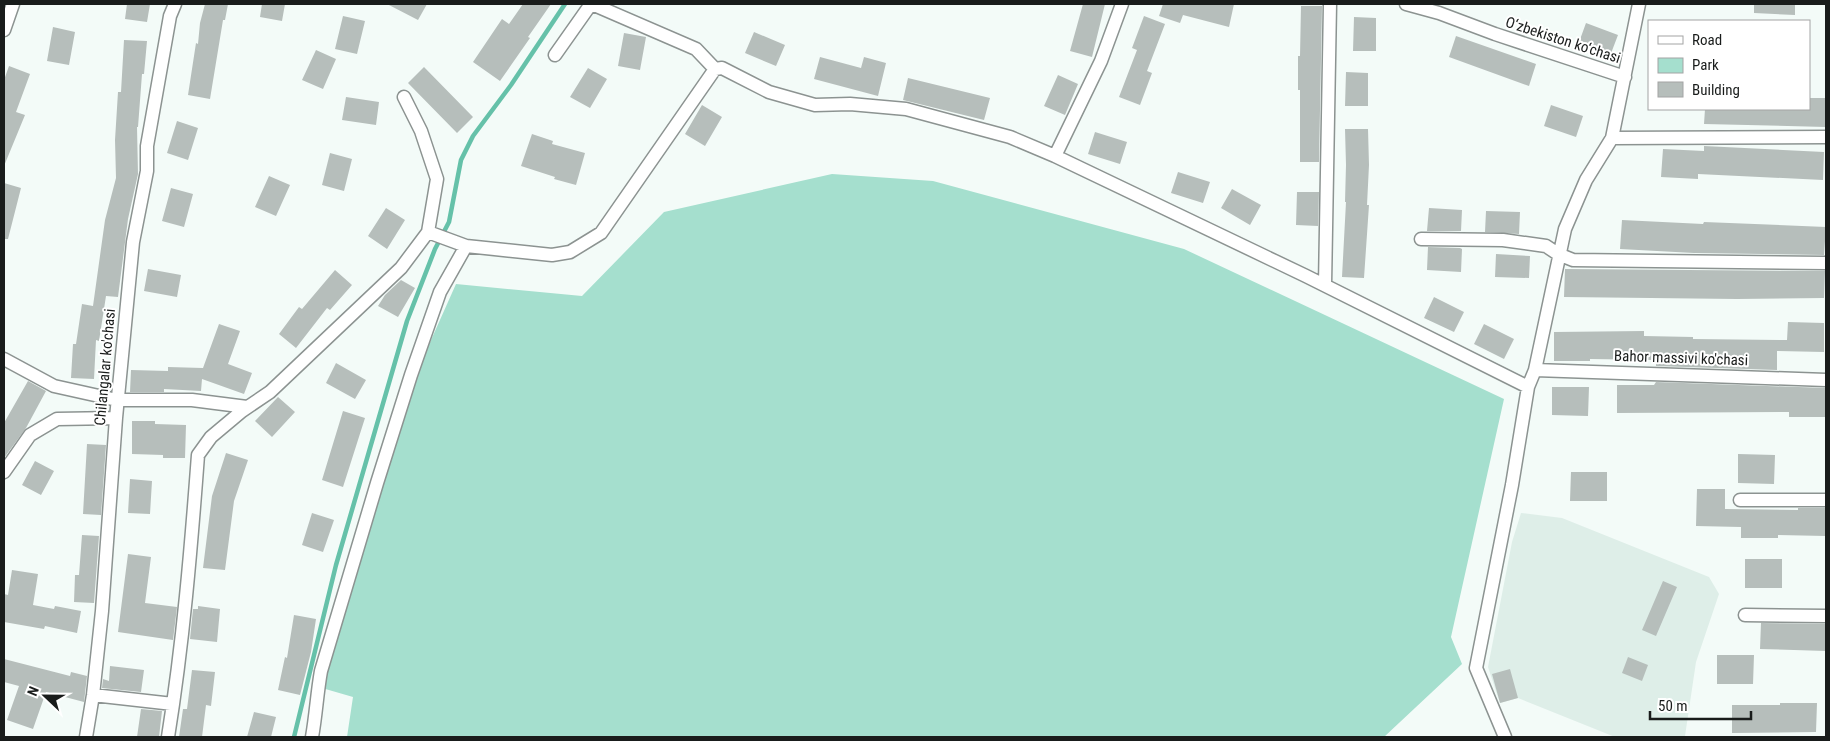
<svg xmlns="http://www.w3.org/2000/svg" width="1830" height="741" viewBox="0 0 1830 741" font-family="'Roboto Condensed',sans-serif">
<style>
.built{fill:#deeee8}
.green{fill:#a5dfce}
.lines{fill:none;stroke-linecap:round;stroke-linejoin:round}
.stream{stroke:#65c1a9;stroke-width:4.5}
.building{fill:#b6bebb}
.minor-casing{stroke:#8c9391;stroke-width:15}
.minor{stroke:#fff;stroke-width:12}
.labels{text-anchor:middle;stroke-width:4;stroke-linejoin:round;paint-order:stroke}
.street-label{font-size:15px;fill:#191c1b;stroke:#fff}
</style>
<rect width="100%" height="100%" fill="#f3fbf8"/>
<!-- built -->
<path class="built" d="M1521,513L1562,518L1709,577L1719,594L1696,662L1685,736L1615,737L1518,698L1500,703L1488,667L1512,542Z"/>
<!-- green -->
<path class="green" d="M832,174L933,181L1184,249L1504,399L1451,637L1462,664L1384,737H347L353,697L322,688L415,376L456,284L582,296L664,212Z"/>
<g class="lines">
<!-- stream -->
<path class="stream" d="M294,737L336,565L407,321L435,249L449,222L461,160L473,136L511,85L565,4"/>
</g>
<!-- building -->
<path class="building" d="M127,4H150L147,22L125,19Z
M205,4H228L225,20H223L210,99L188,95L196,43L198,44L200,23Z
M262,4H285L282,21L260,17Z
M387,4H427L418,20Z
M523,4H551L528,37L530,38L500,81L473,62L502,19L509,24Z
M1083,4H1105L1092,57L1070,51Z
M1163,4H1234L1229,27L1183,15L1180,23L1159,16Z
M1754,4H1795V15L1754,13Z
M1301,6H1322L1319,162H1300V90H1298V56H1300Z
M343,16L365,21L357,54L335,49Z
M1144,16L1165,24L1147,71L1152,73L1140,105L1119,97L1137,50L1132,48Z
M1354,17L1376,18V51H1353Z
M1586,23L1618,35L1610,56L1578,45Z
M53,27L75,32L69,65L47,61Z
M754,32L785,45L776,66L745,53Z
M624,33L646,37L640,70L618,66Z
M1456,36L1536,64L1529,86L1449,57Z
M124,40L147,41L144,74H142L138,127H137L138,174L128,219L118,297L106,296L99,341L96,340L94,379L71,378L73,344H76L82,304L93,306L105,220L116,178L115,140L118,92H121Z
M316,50L336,59L323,89L302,80Z
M820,57L861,68L864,57L886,63L878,96L814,79Z
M9,66L30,74L16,112L25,115L4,166V80Z
M424,67L473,117L457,133L408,83Z
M588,68L607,79L590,108L570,97Z
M1346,72L1368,73V106H1345Z
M1058,75L1078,84L1065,115L1044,106Z
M908,78L990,98L984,120L903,100Z
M346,97L379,102L376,125L342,120Z
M1809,98H1826V127L1704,124L1705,109H1809Z
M702,105L722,117L705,146L685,134Z
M1551,105L1583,116L1576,137L1544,126Z
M177,121L198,128L188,160L167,153Z
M1345,129H1368L1369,165L1367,205H1369L1364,278L1342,277L1346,202H1345L1346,165Z
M1095,132L1127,142L1120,164L1088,154Z
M532,134L553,141L552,144L585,153L576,185L554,179L555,177L521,166Z
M1704,146L1824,152L1823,180L1698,174V179L1661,177L1663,149L1704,151Z
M330,153L352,159L344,191L322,185Z
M1178,172L1210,182L1203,203L1171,193Z
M269,176L290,185L276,216L255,207Z
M4,183L21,188L8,239H4Z
M171,188L193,194L184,227L162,221Z
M1232,189L1261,205L1250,225L1221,208Z
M1297,192H1319L1318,226L1296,225Z
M386,208L405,220L387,249L368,236Z
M1429,208L1462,210L1461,231H1427Z
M1486,211L1520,212L1519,234L1485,232Z
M1622,220L1703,224L1704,222L1826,227L1824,255L1694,253L1620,249Z
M1428,247L1460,248L1462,249L1461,272L1427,270Z
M1496,254L1530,256L1529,278L1495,277Z
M148,269L181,275L177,297L144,291Z
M1565,269L1825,271L1824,298L1737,299L1564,297Z
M335,270L352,285L330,310L327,308L296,348L279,334L299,307L302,309Z
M401,280L415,288L398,317L378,306L385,295Z
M1434,297L1464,312L1454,332L1424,318Z
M1788,322L1824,323V352L1777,351V370L1656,366V360L1590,359V361H1554V332L1644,331V336L1693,337V339L1787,340Z
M219,324L240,331L228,364L252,373L244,394L202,379L201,391L164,389V392H130L131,370L168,371V367L203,368Z
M1484,324L1514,339L1504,359L1474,344Z
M336,363L366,380L355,399L326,383Z
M28,381L46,391L26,428L4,458V423Z
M1656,382L1826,388V417H1789V412L1617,413V385H1654Z
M1552,387H1589L1588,416L1552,415Z
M278,397L295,412L272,437L255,421Z
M343,411L365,418L343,487L322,480Z
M132,421H155V424L186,425L185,458H163V455L132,454Z
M87,444L106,445L101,515L83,514Z
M226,453L248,460L234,501L225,570L203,568L212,496Z
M1738,454L1775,455L1774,484L1738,483Z
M35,461L54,471L41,495L22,485Z
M1571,472H1607V501H1570Z
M130,479L152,481L150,514L128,513Z
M1697,489H1725V509L1798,510V508H1826V536L1778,535V538H1741V527L1696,526Z
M312,513L334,520L323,552L302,545Z
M82,535L99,536L94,603L74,602L75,575H79Z
M128,554L151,557L145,603L177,607L173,640L118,632Z
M1745,559H1782V588H1745Z
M12,570L38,574L33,605L54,609L55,606L81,611L77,633L45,626L44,629L4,622V594L8,595Z
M1663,581L1677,587L1656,636L1642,630Z
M198,606L220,609L217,642L190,639L193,609H198Z
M294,615L316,619L311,652L300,695L278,690L285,657L287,658Z
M1761,623L1826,624V651L1760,649Z
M1717,655H1754L1753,684H1717Z
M1628,657L1648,665L1642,681L1622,673Z
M4,659L70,676L71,672L87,676L84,702L46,692L33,729L7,720L19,686L4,682Z
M110,666L144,670L141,692L102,688L103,679L109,681Z
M1510,669L1518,698L1500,703L1492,674Z
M192,670L215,672L211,706L206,705L202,737H179L183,709H187Z
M1780,703H1817L1816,732L1732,733V705H1780Z
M141,709L162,711L159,737H137Z
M254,712L276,717L271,737H247Z"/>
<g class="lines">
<!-- minor casing -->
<g class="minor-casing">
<path id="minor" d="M592,4L696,49L715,69
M1406,4L1439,13L1495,34L1625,77
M4,30L13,4
M555,55L591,4
M1612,138L1826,137
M1055,156L1101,61L1122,4
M428,232L466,246
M1421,239L1503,240L1546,246L1558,254L1573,260L1826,263
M1325,285L1330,4
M4,359L54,386L117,400H192L247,407
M1535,370L1826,380
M4,472L30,435L57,419L116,418
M1740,500H1826
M1745,615L1826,616
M93,695L173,704
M86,737L93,695L102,611L116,418L133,242L147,171V146L170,16L175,4
M168,737C183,644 191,549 198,455L211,437L242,411L270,392L401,268L428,232L437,179L421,131L404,97
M312,737C316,715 317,693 321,671L377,483L411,375L440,292L466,246L552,255L570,252L601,233L715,69L722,68L769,92L815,105L850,104L906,109L1010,137L1055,156L1306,276L1528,387
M1505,737L1476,668L1512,485L1528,387L1535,370L1565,229L1586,180L1612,138L1639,4"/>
</g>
<!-- minor -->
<use href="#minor" class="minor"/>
</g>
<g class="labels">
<!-- street labels -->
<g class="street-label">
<text transform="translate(1563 40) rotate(18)" y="5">O‘zbekiston ko‘chasi</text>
<text transform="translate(1681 358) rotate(2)" y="5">Bahor massivi ko'chasi</text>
<text transform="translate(105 367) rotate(-85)" y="5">Chilangalar ko'chasi</text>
</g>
</g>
<!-- border -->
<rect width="1830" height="741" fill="none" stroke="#191c1b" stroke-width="10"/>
<!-- legend -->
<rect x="1648" y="20" width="162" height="90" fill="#ffffff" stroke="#a3a4a4"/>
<rect x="1658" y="36" width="25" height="8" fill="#ffffff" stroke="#a3a4a4"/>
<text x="1692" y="45" font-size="15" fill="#191c1b">Road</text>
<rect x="1658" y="58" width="25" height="15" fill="#a5dfce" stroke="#a3a4a4"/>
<text x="1692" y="70" font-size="15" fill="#191c1b">Park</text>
<rect x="1658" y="82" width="25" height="15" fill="#b6bebb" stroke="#a3a4a4"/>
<text x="1692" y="95" font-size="15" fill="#191c1b">Building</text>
<!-- north arrow -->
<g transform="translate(45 696) rotate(292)" stroke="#ffffff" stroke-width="4" paint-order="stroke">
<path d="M0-4L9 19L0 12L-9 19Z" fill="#191c1b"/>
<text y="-8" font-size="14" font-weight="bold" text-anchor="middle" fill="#191c1b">N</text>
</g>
<!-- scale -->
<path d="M1650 711v8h101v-8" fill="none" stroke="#191c1b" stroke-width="2.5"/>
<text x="1658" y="711" font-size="15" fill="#191c1b" stroke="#ffffff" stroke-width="4" paint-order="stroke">50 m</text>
</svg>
